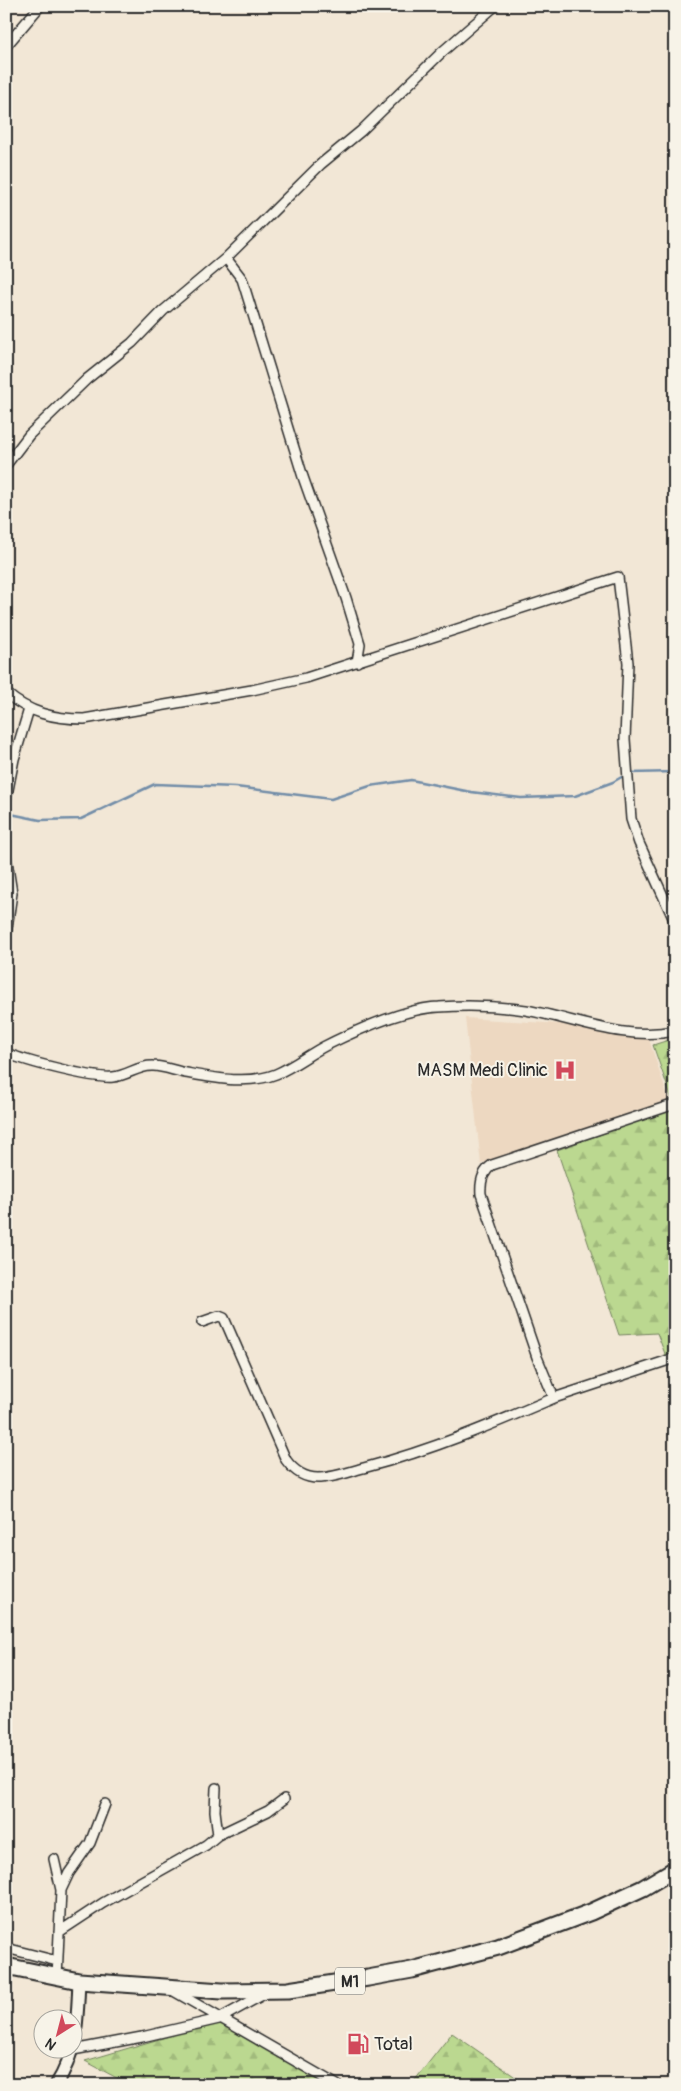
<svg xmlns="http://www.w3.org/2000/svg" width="681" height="2091" viewBox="0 0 681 2091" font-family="Pangolin,sans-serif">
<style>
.built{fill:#edd8c1}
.forest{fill:url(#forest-firs);stroke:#73825e}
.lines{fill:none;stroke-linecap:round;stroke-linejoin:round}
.stream{stroke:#728da8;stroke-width:2.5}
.minor-casing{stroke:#2b2b2b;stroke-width:12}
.tertiary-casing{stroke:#2b2b2b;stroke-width:15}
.trunk-casing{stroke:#2b2b2b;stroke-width:19}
.minor{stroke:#f7f3e8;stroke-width:9}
.tertiary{stroke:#f7f3e8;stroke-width:11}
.trunk{stroke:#f7f3e8;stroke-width:15}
.labels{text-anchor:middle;stroke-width:4;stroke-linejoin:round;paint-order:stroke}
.shield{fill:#f7f3e8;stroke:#686764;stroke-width:1}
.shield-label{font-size:16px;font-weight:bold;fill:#2b2b2b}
.poi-label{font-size:18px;fill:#2b2b2b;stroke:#f7f3e8;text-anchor:end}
</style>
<defs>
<pattern id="forest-firs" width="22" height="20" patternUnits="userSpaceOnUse" patternTransform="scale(1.25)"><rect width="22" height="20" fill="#bbd890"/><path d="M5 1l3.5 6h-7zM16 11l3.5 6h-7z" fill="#a1ba7c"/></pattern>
</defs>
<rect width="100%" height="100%" fill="#f2e7d6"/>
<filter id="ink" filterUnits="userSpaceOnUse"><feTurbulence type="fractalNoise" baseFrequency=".02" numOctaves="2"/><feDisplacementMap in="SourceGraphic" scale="10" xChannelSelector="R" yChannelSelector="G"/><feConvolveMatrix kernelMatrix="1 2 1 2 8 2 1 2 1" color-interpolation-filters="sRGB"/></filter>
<g filter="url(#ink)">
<!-- built -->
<path class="built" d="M465,1018L562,1024L649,1039L669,1101L481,1164Z"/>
<!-- forest -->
<path class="forest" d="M675,1038V1099L672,1100L653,1045Z
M675,1108V1356L667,1359L657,1333L619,1335L557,1150Z
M220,2021L330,2085H130L85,2061Z
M452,2033L527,2085H411Z"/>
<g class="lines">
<!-- stream -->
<path class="stream" d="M630,773L675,772
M6,813L40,820L81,819L155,784L236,787L331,799L370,786L411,780L471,792L521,798L575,796L613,782L625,775"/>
<!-- minor casing -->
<g class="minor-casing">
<path id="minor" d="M6,46L40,6
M226,258L242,279L303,477L346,598L360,644L357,662
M6,465L29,435L87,379L132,343L163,311L226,258L321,164L361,131L442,52L495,6
M6,693C29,713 54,719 84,719L252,690L306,678L618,577L628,663L625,739L631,819L639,843L675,922
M6,800L14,759L29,709
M6,855L12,893L6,935
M6,1053C25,1061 93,1079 113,1077C127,1076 139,1065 153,1066C163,1066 175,1071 186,1073C214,1078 248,1085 276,1074C293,1067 308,1055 325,1046C355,1031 406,1008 439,1007C467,1005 498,1006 526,1010C576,1019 624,1041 675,1031
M675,1104L492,1165C482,1172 480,1182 481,1194L537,1357L554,1398L675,1358
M202,1322L219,1316L224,1318L286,1460C294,1471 305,1478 318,1478C334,1478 351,1471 367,1467C432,1450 493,1424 554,1398
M218,1835L268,1811L284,1799
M54,1859L61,1890L57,1978
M61,1890L69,1873L90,1843L105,1804
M59,1932L103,1903L206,1845L218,1835L215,1811L216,1788
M6,1948L57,1961
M172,1990L337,2085
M73,2050L142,2037L219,2019L266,1993"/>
</g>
<!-- tertiary casing -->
<g class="tertiary-casing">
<path id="tertiary" d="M56,2085C78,2050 77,2020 79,1981"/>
</g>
<!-- trunk casing -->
<g class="trunk-casing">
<path id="trunk" d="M6,1966L79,1981L222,1991L288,1990L368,1978L412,1970L498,1947L591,1912L643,1888L675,1869"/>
</g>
<!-- minor -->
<use href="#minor" class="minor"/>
<!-- tertiary -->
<use href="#tertiary" class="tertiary"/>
<!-- trunk -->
<use href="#trunk" class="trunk"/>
</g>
</g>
<!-- icons -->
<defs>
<g id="hospital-bare" transform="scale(1.725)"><path d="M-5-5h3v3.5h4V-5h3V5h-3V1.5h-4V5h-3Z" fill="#d1495b" stroke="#f7f3e8" stroke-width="2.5" paint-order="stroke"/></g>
<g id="fuel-bare" transform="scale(1.725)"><path d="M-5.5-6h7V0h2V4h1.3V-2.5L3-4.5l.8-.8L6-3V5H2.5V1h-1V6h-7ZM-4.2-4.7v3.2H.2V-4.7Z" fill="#d1495b" stroke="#f7f3e8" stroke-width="2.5" paint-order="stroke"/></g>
</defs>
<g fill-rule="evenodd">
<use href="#hospital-bare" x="565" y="1070"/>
<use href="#fuel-bare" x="358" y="2044"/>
</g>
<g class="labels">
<!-- shield labels -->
<rect class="shield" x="335" y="1967.5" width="30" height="27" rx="4"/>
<g class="shield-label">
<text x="350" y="1987">M1</text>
</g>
<!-- poi labels -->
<g class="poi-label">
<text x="548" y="1076">MASM Medi Clinic</text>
<text x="374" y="2050" text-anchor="start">Total</text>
</g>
</g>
<!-- margin -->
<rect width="681" height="2091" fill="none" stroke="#f7f3e8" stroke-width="25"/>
<rect x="12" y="12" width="656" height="2066" fill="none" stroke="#2b2b2b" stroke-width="2" filter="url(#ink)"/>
<!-- north arrow -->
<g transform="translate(58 2034) rotate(216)"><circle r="24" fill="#f7f3e8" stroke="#a5a39c"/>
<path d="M0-4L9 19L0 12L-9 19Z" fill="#d1495b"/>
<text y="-8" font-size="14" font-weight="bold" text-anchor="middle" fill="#2b2b2b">N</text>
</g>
</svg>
